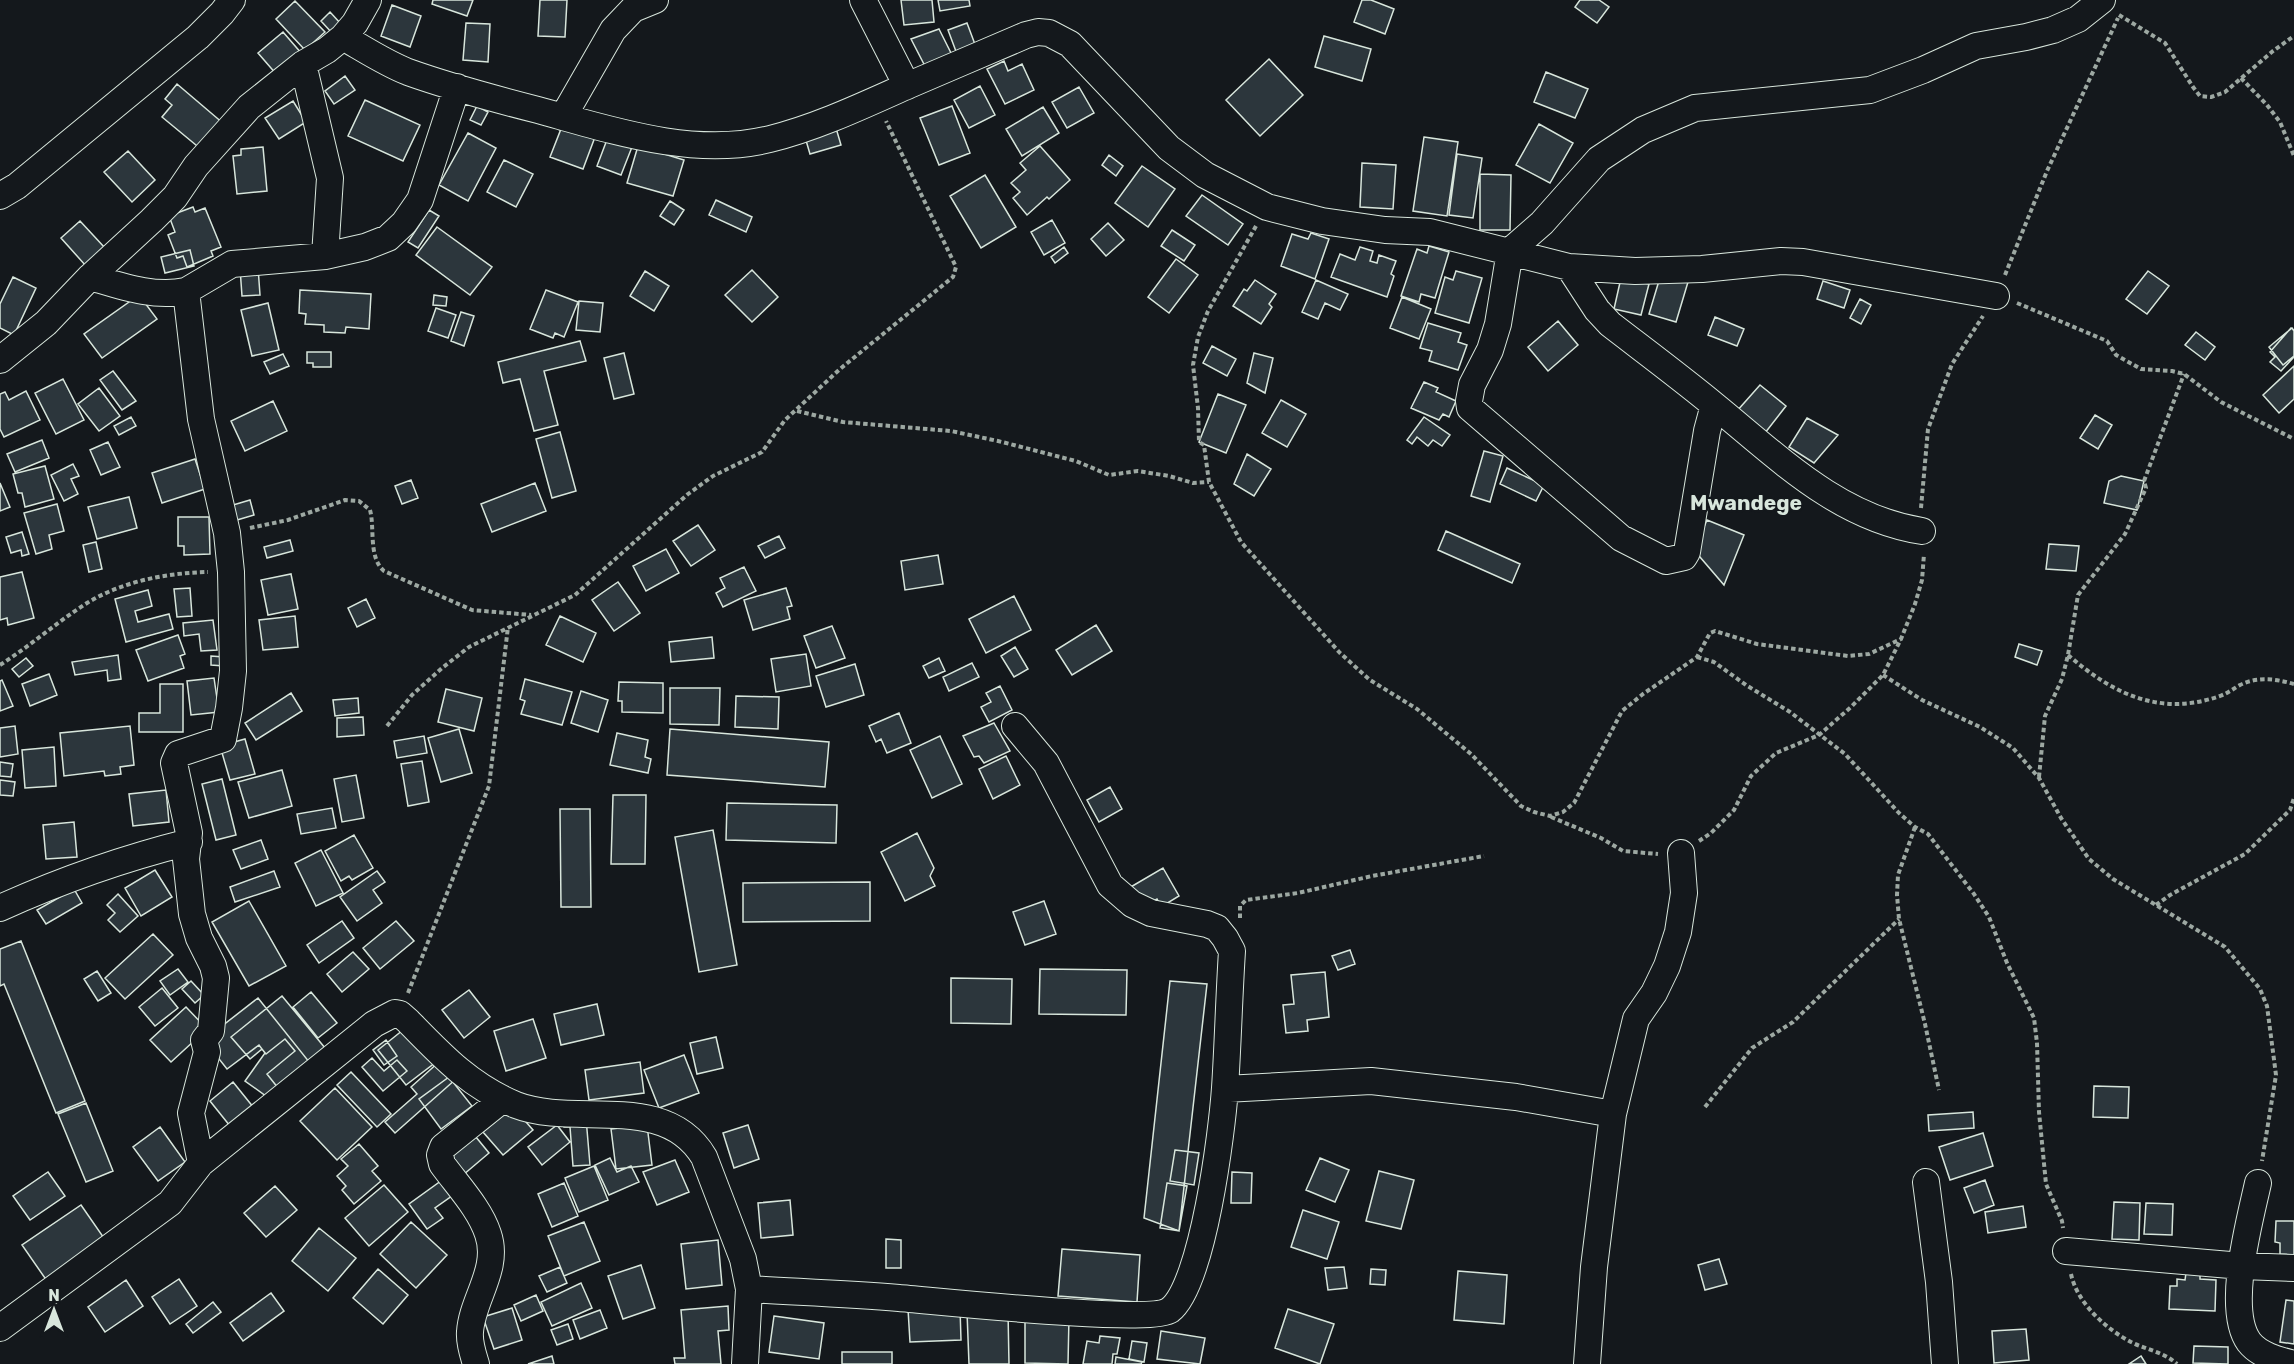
<svg xmlns="http://www.w3.org/2000/svg" width="2294" height="1364" viewBox="0 0 2294 1364" font-family="Rubik,sans-serif">
<style>
.building{fill:#2c363c;stroke:#d8e6dc;stroke-width:1.5}
.lines{fill:none;stroke-linecap:round;stroke-linejoin:round}
.minor-casing{stroke:#d8e6dc;stroke-width:28}
.path{stroke:#9da8a2;stroke-width:4;stroke-dasharray:4.5 3;stroke-linecap:butt}
.minor{stroke:#14181c;stroke-width:26}
.labels{text-anchor:middle;stroke-width:4.5;stroke-linejoin:round;paint-order:stroke}
.quarter-label{font-size:21px;font-weight:bold;fill:#d8e6dc;stroke:#14181c}
</style>
<rect width="100%" height="100%" fill="#14181c"/>
<!-- building -->
<path class="building" d="M433,0H473L467,16L432,4Z
M540,0H567L565,37L538,36Z
M901,0H932L934,22L904,25Z
M938,0H969L970,6L940,11Z
M1362,0H1371L1394,9L1385,34L1354,22Z
M1580,0H1599L1609,7L1597,23L1575,7Z
M295,1L325,32L305,50L276,19Z
M392,5L421,16L410,47L381,36Z
M330,12L341,24L332,33L321,21Z
M466,23L490,24L488,62L463,60Z
M967,23L976,47L957,54L948,30Z
M939,29L953,57L927,70L911,39Z
M283,32L302,54L277,75L258,53Z
M1324,36L1371,49L1362,81L1315,67Z
M1269,59L1303,95L1260,136L1226,100Z
M1004,61L1008,71L1022,64L1034,90L1005,104L987,69Z
M1546,72L1588,89L1575,118L1534,102Z
M345,76L355,90L334,104L325,91Z
M177,84L224,124L202,150L162,117L172,105L165,99Z
M980,86L995,115L969,128L954,100Z
M1079,87L1094,113L1067,128L1052,102Z
M365,100L420,125L403,161L348,136Z
M293,101L306,122L279,139L265,118Z
M477,106L488,112L481,125L470,120Z
M952,106L970,153L939,165L920,118Z
M1043,107L1059,133L1022,156L1006,129Z
M1539,124L1573,143L1550,183L1516,165Z
M836,128L841,145L810,154L805,137Z
M561,129L595,137L583,169L550,157Z
M468,133L496,148L468,201L439,185Z
M608,137L632,147L621,175L597,166Z
M1424,137L1458,142L1447,216L1413,211Z
M638,146L684,160L673,196L627,183Z
M1040,146L1070,180L1049,199L1047,197L1027,215L1013,198L1020,192L1011,183L1026,170L1020,163Z
M263,147L267,191L237,194L233,156L241,155V149Z
M128,151L155,180L132,202L104,172Z
M1457,154L1482,158L1473,218L1449,215Z
M1109,155L1123,166L1116,176L1102,165Z
M504,160L533,174L516,207L487,192Z
M1362,163L1396,165L1393,209L1360,207Z
M1142,166L1175,189L1148,227L1115,203Z
M1480,174L1511,175L1510,230H1480Z
M985,175L1016,227L981,248L950,196Z
M1202,195L1243,224L1228,245L1186,216Z
M716,200L752,217L746,232L709,215Z
M670,201L684,210L674,225L660,216Z
M193,207L195,212L205,208L221,247L211,251L213,256L187,267L183,256L177,258L168,235L175,232L169,216Z
M429,210L439,216L418,248L408,242Z
M1052,220L1065,243L1044,255L1031,232Z
M80,221L105,248L86,266L61,238Z
M1108,223L1124,240L1106,256L1091,239Z
M437,227L492,267L470,295L416,255Z
M1172,230L1195,245L1184,261L1161,246Z
M1311,233L1329,239L1315,279L1281,266L1292,234L1308,239Z
M1429,246L1449,252L1435,298L1421,294L1419,302L1401,296L1417,249L1427,253Z
M1064,247L1068,253L1055,263L1051,257Z
M1360,247L1373,251L1370,261L1377,263L1379,255L1396,261L1391,274L1394,276L1387,297L1331,277L1340,254L1355,260Z
M190,250L194,266L165,273L161,257Z
M1176,259L1198,275L1169,313L1148,297Z
M258,267L260,295L242,296L240,268Z
M752,270L778,297L752,322L725,295Z
M645,271L669,286L654,311L630,296Z
M1456,271L1482,278L1469,323L1435,313L1445,277L1453,280Z
M2148,271L2169,286L2147,314L2126,299Z
M1661,274L1688,282L1676,322L1649,314Z
M13,277L36,288L14,335L0,328V304Z
M1621,278L1649,284L1641,315L1614,309Z
M1255,280L1276,294L1269,304L1272,307L1261,324L1233,306L1244,289L1247,291Z
M1316,280L1348,294L1340,310L1325,303L1318,319L1302,312Z
M1823,281L1850,290L1844,308L1817,299Z
M300,290L371,294L369,329L346,327L345,333L324,332V325L305,324L306,314L299,313Z
M546,290L578,302L564,337L555,333L553,338L530,329Z
M139,295L157,319L102,358L84,334Z
M434,295L447,297L446,306L433,305Z
M1402,297L1431,309L1419,339L1390,328Z
M1860,299L1871,305L1861,324L1850,318Z
M579,301L603,303L600,332L576,330Z
M268,303L279,350L252,356L241,310Z
M436,308L456,315L448,338L428,331Z
M461,312L474,316L464,346L451,341Z
M1715,317L1744,329L1737,346L1708,335Z
M1558,321L1578,345L1548,371L1528,347Z
M1428,323L1461,333L1458,342L1467,345L1458,370L1429,361L1432,351L1420,348Z
M2291,328L2294,330V357L2281,371L2270,362L2275,357L2270,352Z
M2292,328L2294,331V356L2283,365L2269,347Z
M2196,332L2215,347L2205,360L2185,345Z
M580,341L586,361L544,371L558,425L534,431L520,379L503,383L498,362Z
M1212,346L1236,359L1227,376L1203,363Z
M307,352H331V367H313V363H307Z
M624,353L634,394L614,399L604,358Z
M1254,353L1273,358L1265,393L1247,383Z
M283,354L289,366L270,374L264,362Z
M2294,366V399L2279,413L2263,395Z
M113,371L136,401L122,410L100,380Z
M63,379L84,420L56,434L35,393Z
M1424,382L1438,388L1436,392L1456,401L1449,417L1443,414L1439,420L1411,408Z
M1760,385L1786,406L1765,433L1737,411Z
M99,388L120,416L99,431L78,404Z
M26,391L40,420L4,437L0,429V394L5,392L9,400Z
M1218,394L1246,405L1226,453L1199,442Z
M1281,400L1306,414L1287,447L1262,433Z
M273,401L287,431L245,451L231,421Z
M2095,415L2112,425L2098,449L2080,438Z
M131,417L136,426L119,435L114,426Z
M1424,417L1450,435L1442,446L1433,440L1428,446L1417,437L1412,444L1407,440Z
M1807,418L1838,435L1814,463L1789,447Z
M560,432L576,491L552,498L536,439Z
M42,440L49,458L15,472L7,454Z
M108,442L120,467L101,475L90,450Z
M1484,451L1503,456L1490,502L1471,496Z
M1247,454L1271,469L1254,496L1234,484Z
M195,459L205,489L162,503L152,473Z
M73,464L79,476L71,479L78,494L64,501L51,475Z
M45,466L54,499L25,507L22,493H18L13,474Z
M1507,468L1544,485L1536,501L1500,484Z
M2121,476L2144,481L2137,510L2104,503L2109,481Z
M411,480L418,498L402,504L395,486Z
M0,483L10,507L0,511Z
M535,483L546,511L492,532L481,504Z
M129,497L137,528L97,539L88,507Z
M250,500L254,515L237,520L233,505Z
M57,504L64,531L49,535L52,549L36,554L24,513Z
M178,517H209L210,554L184,555V546H178Z
M1707,520L1744,535L1724,585L1694,550Z
M698,525L715,550L691,566L673,541Z
M1446,531L1520,564L1512,583L1438,550Z
M22,532L29,554L22,556L21,550L11,553L6,537Z
M779,536L785,548L765,558L758,546Z
M290,540L293,551L267,558L264,547Z
M96,542L102,569L89,572L83,545Z
M2049,544L2079,546L2076,571L2046,569Z
M666,549L679,573L646,591L633,566Z
M938,555L943,584L905,590L901,561Z
M744,567L756,591L723,607L716,593L725,588L720,578Z
M22,572L34,618L8,625L7,618L0,620V577Z
M291,574L298,609L268,615L261,580Z
M618,582L640,613L614,631L592,600Z
M190,588L192,616L177,617L174,589Z
M786,588L792,606L787,607L790,619L753,630L744,600Z
M148,590L152,606L135,611L138,622L169,614L173,629L126,642L115,599Z
M1014,596L1031,630L986,653L969,619Z
M366,599L375,618L357,627L348,608Z
M295,616L298,647L263,650L259,620Z
M560,616L596,633L583,662L546,645Z
M213,620L217,650L201,651L199,634L184,636L183,623Z
M1096,625L1112,651L1072,675L1056,650Z
M832,626L845,658L816,668L804,636Z
M178,635L185,654L180,656L184,668L148,681L136,650Z
M712,637L714,658L671,662L669,642Z
M2019,644L2042,651L2037,665L2015,657Z
M1015,647L1028,669L1014,677L1001,656Z
M806,654L811,686L776,692L771,659Z
M118,655L121,679L108,681L107,670L75,675L72,662Z
M211,656L224,657V666L211,665Z
M26,658L33,666L19,677L12,669Z
M939,658L945,671L929,678L923,666Z
M972,663L979,677L949,691L943,677Z
M855,664L864,695L826,707L816,676Z
M49,674L57,695L30,706L22,684Z
M214,678L219,712L191,715L187,681Z
M525,679L572,692L562,725L521,714L525,701L520,699Z
M2,680L13,706L0,711V681Z
M619,682L663,683V713L622,712V701H618Z
M160,684H183V732H139V713H160Z
M1000,686L1012,710L989,722L981,707L991,702L986,693Z
M670,688H720L719,725L670,724Z
M446,689L482,698L474,731L438,722Z
M581,691L608,700L598,732L571,723Z
M291,693L302,711L256,740L245,723Z
M736,696L779,697L778,729L735,727Z
M358,698L359,713L335,716L333,700Z
M899,713L911,743L887,753L881,739L876,742L869,726Z
M363,717L364,735L337,737V718Z
M994,723L1010,751L984,763L979,756L974,757L963,736Z
M15,726L18,754L0,757V728Z
M130,726L134,765L120,767L121,774L105,776L104,771L64,776L60,733Z
M459,729L472,773L441,782L428,738Z
M670,729L829,742L825,787L667,775Z
M617,733L648,740L645,757L651,759L648,773L610,765Z
M424,736L427,753L397,758L394,741Z
M940,736L962,784L932,798L910,750Z
M245,739L255,774L230,780L220,746Z
M54,747L56,786L25,788L22,750Z
M1006,756L1020,785L993,799L979,769Z
M422,761L429,802L408,806L401,764Z
M0,762L13,764L11,777L0,776Z
M282,770L292,806L249,818L238,782Z
M356,775L364,818L342,822L334,779Z
M222,779L236,835L216,840L202,784Z
M0,780L15,782L13,796L0,795Z
M1110,787L1122,809L1099,822L1087,800Z
M166,790L169,822L133,826L129,794Z
M613,795H646L645,864H611Z
M727,803L837,805L836,843L726,840Z
M332,808L336,828L301,834L297,814Z
M560,809H590L591,907H561Z
M74,822L77,857L46,859L43,825Z
M713,830L737,965L699,972L675,837Z
M917,833L934,868L930,876L935,886L905,901L881,852Z
M354,835L373,868L352,880L349,876L341,881L325,851Z
M261,840L268,859L241,869L233,850Z
M321,850L343,893L316,906L295,863Z
M1163,868L1179,896L1161,907L1157,899L1146,905L1129,888Z
M155,870L172,897L141,916L125,888Z
M274,871L280,887L235,902L230,887Z
M377,871L385,882L373,890L382,903L357,921L340,897Z
M870,882V921L743,922V883Z
M74,889L82,903L46,924L37,910Z
M118,894L138,916L120,932L108,920L115,913L107,905Z
M249,901L286,966L249,986L212,922Z
M1044,901L1056,934L1025,945L1013,912Z
M342,921L354,938L319,963L307,945Z
M396,921L414,941L380,969L363,948Z
M153,934L173,955L125,999L105,978Z
M21,941L85,1101L56,1113L4,984L0,986V949Z
M1350,950L1355,964L1338,970L1332,956Z
M353,952L369,969L342,992L327,974Z
M178,969L188,982L170,995L160,981Z
M1040,969L1127,970L1126,1015L1039,1014Z
M97,971L111,993L98,1001L84,979Z
M1325,972L1329,1017L1307,1020L1308,1031L1286,1033L1283,1005L1294,1004L1291,975Z
M951,978L1012,979L1011,1024L951,1023Z
M191,981L204,995L195,1003L182,989Z
M1170,981L1207,984L1179,1231L1144,1218Z
M162,988L178,1008L155,1026L139,1007Z
M469,990L490,1017L464,1038L442,1010Z
M311,992L337,1023L318,1038L293,1007Z
M282,996L330,1054L282,1093L267,1074L295,1051L285,1039L266,1054L262,1049L250,1059L231,1037Z
M258,998L310,1063L266,1096L245,1081L265,1053L259,1045L227,1069L204,1040Z
M597,1004L604,1035L561,1045L554,1014Z
M186,1007L207,1029L171,1062L150,1040Z
M533,1019L546,1058L506,1071L494,1031Z
M408,1026L436,1062L406,1085L378,1050Z
M716,1037L723,1068L697,1074L690,1043Z
M386,1040L397,1056L384,1065L373,1050Z
M684,1055L699,1093L659,1108L644,1070Z
M372,1058L384,1071L397,1060L407,1071L383,1091L362,1067Z
M440,1061L456,1079L395,1133L385,1122L417,1094L411,1087Z
M640,1062L644,1093L589,1100L585,1070Z
M351,1072L391,1114L377,1127L337,1085Z
M449,1077L472,1106L441,1129L419,1099Z
M233,1082L258,1113L234,1131L210,1101Z
M2094,1086L2129,1087L2128,1118L2093,1117Z
M335,1088L372,1127L337,1160L300,1121Z
M86,1103L113,1171L86,1182L58,1114Z
M513,1107L533,1130L503,1155L483,1132Z
M1973,1112L1974,1128L1929,1131L1928,1115Z
M586,1118L590,1165L573,1166L570,1127H564L563,1120Z
M557,1125L570,1142L542,1165L528,1147Z
M647,1125L652,1165L616,1169L611,1129Z
M748,1125L759,1159L734,1168L723,1133Z
M160,1127L185,1162L158,1181L133,1147Z
M471,1131L489,1153L463,1175L444,1153Z
M1983,1133L1993,1166L1950,1180L1939,1147Z
M359,1144L378,1166L372,1171L381,1181L354,1204L342,1190L346,1186L337,1176L348,1166L341,1159Z
M1175,1150L1199,1153L1194,1185L1170,1181Z
M610,1158L617,1172L631,1166L639,1182L609,1195L595,1165Z
M1320,1158L1349,1170L1335,1202L1306,1190Z
M675,1160L689,1192L657,1205L643,1172Z
M594,1166L608,1200L579,1212L565,1178Z
M1379,1171L1414,1180L1401,1229L1366,1221Z
M48,1172L65,1196L30,1220L13,1196Z
M1232,1172L1252,1173L1251,1203H1231Z
M445,1178L456,1193L435,1208L443,1218L427,1229L409,1204Z
M1985,1180L1994,1205L1974,1213L1964,1188Z
M564,1183L578,1216L552,1227L538,1194Z
M1167,1183L1187,1186L1179,1231L1160,1228Z
M384,1185L408,1212L369,1246L345,1218Z
M275,1186L297,1210L266,1237L244,1213Z
M790,1200L793,1235L761,1238L758,1203Z
M2114,1202L2140,1203L2139,1240L2112,1239Z
M2146,1203L2173,1204L2172,1235L2144,1234Z
M81,1205L106,1241L47,1281L22,1245Z
M2023,1206L2026,1227L1988,1233L1985,1212Z
M1303,1210L1339,1222L1327,1259L1291,1247Z
M2276,1221H2294V1255L2280,1254V1243L2275,1242Z
M411,1222L447,1255L416,1288L380,1254Z
M584,1222L600,1261L564,1276L548,1236Z
M319,1228L356,1258L328,1291L292,1261Z
M886,1239L901,1240V1268H886Z
M718,1240L722,1285L686,1289L681,1244Z
M1062,1249L1140,1255L1137,1302L1058,1296Z
M1719,1259L1727,1284L1705,1290L1698,1265Z
M641,1265L655,1308L623,1319L608,1276Z
M560,1267L567,1283L547,1292L539,1276Z
M1344,1267L1347,1288L1328,1290L1325,1268Z
M378,1269L408,1295L383,1324L353,1298Z
M1371,1269L1386,1270L1385,1285L1370,1284Z
M1458,1271L1507,1275L1504,1324L1454,1320Z
M2186,1273L2200,1274V1279L2216,1280L2215,1311L2169,1309L2170,1286H2177V1279L2185,1280Z
M179,1279L197,1306L170,1324L152,1297Z
M126,1280L143,1306L105,1332L88,1307Z
M581,1283L592,1308L552,1326L541,1302Z
M271,1293L284,1311L243,1341L230,1323Z
M536,1295L543,1311L521,1321L514,1305Z
M2286,1300L2294,1301V1344L2280,1342Z
M213,1302L221,1312L193,1333L186,1324Z
M728,1306L729,1330L718,1331L721,1364H675L674,1358H685L681,1310Z
M512,1308L522,1340L494,1349L483,1317Z
M960,1308L961,1340L910,1342L908,1309Z
M1288,1309L1334,1324L1320,1364L1275,1348Z
M600,1310L607,1328L580,1339L573,1320Z
M1008,1311L1009,1364H969L967,1312Z
M774,1316L824,1323L819,1359L769,1352Z
M1025,1317H1069L1068,1364L1025,1363Z
M568,1324L573,1339L557,1345L551,1330Z
M2026,1329L2029,1360L1994,1363L1992,1331Z
M1161,1331L1205,1338L1200,1364L1157,1359Z
M1100,1336L1120,1338L1117,1354H1113L1112,1364H1083L1087,1341L1099,1343Z
M1132,1341L1147,1343L1144,1362L1129,1359Z
M2194,1346L2228,1347V1364L2193,1363Z
M842,1352H892V1364H842Z
M552,1356L554,1364H528Z
M2141,1356L2146,1364H2129Z
M1116,1357L1142,1362L1141,1364H1115Z"/>
<g class="lines">
<!-- minor casing -->
<g class="minor-casing">
<path id="minor" d="M863,0L907,86
M343,37C364,49 385,63 408,72C450,87 495,99 538,110C611,130 693,158 770,139C818,127 864,105 909,85C948,68 987,52 1026,35L1038,32L1049,33L1070,44L1169,148L1205,175L1267,207L1322,221L1385,230L1430,232L1569,267L1635,271L1702,269L1781,261L1803,262L1996,296
M303,64L330,178L325,256
M563,117L613,30L633,9L655,0
M0,196L17,186L198,37L222,13L232,0
M1569,267L1597,310L1610,324C1645,351 1680,377 1714,405C1778,457 1838,518 1922,531
M90,277C121,286 154,298 186,291L232,264L325,256L365,247L388,238L404,223L420,200L457,87
M186,291L201,419L227,533L231,572L233,671L229,708L223,739L178,754L174,763L189,833L186,859L192,914L199,938L213,966L216,978L211,1031L204,1040L207,1052L191,1113L201,1163
M0,360L46,323L90,277L152,220L175,197L196,166L249,107L303,64L327,50L343,37L355,23L368,0
M1714,405L1707,431L1687,552L1684,557L1666,561L1621,538L1470,408L1469,401L1472,385L1490,350L1498,324L1510,251L1542,223L1599,159L1643,130L1695,108L1870,90L1923,70L1976,46L2026,37L2053,30L2078,19L2102,0
M0,908C64,879 121,859 189,842
M1225,1089L1371,1081L1516,1097L1613,1114
M1926,1182L1939,1282L1945,1364
M2258,1183C2250,1220 2225,1309 2249,1342C2259,1355 2278,1360 2294,1364
M2066,1251L2242,1266L2294,1268
M749,1289C799,1292 849,1294 899,1298C937,1301 1150,1324 1170,1310C1203,1285 1222,1131 1225,1088C1228,1042 1229,997 1232,951L1225,938L1217,928L1207,924L1151,913L1132,904L1110,885L1046,763L1015,726
M0,1328L170,1203L201,1163L374,1024L395,1013L400,1014L408,1021C442,1056 470,1086 516,1105C575,1128 665,1091 704,1157L743,1259L749,1289L745,1364
M476,1364C473,1354 469,1343 470,1332C472,1299 500,1269 488,1234C480,1209 458,1186 442,1164L440,1155L443,1147L503,1099
M1587,1364L1594,1267L1613,1114L1636,1019L1654,993L1667,966L1678,932L1684,893L1681,853"/>
</g>
<!-- path -->
<path class="path" d="M2119,15L2165,43L2193,87L2200,96L2211,97L2225,92L2273,51L2294,36
M2241,78L2267,105L2280,122L2294,156
M1256,226L1208,311L1198,337L1193,365L1198,408L1199,442L1204,445L1209,482L1241,542L1340,653L1370,680L1417,709L1471,754L1521,806L1534,812L1550,816L1563,812L1574,803L1622,711L1643,694L1697,657L1710,633L1715,631L1757,644L1848,656L1869,654L1901,639
M2005,275L2047,171L2118,18
M2017,303L2107,341L2116,355L2141,369L2172,371L2184,374L2221,402L2294,439
M797,411L843,422L951,431L998,441L1076,461L1109,475L1138,471L1169,476L1193,483L1209,482
M1921,508L1928,429L1952,364L1983,316
M250,528L288,520L345,500L359,501L370,510C375,528 368,557 384,571L472,610L531,615
M2068,655C2113,694 2160,717 2220,696C2228,693 2233,689 2240,685C2258,676 2276,679 2294,684
M1697,657L1714,662L1746,685L1790,712L1845,754L1899,813L1915,827L1928,834L1974,894L1989,917L2007,963L2034,1018L2037,1043L2039,1112L2046,1184L2062,1221L2063,1228
M0,665C30,646 57,622 87,603C123,581 167,573 208,572
M1883,675L1922,700L1980,727L2013,748L2039,778L2061,818L2089,859L2113,879L2225,947L2260,989L2267,1006L2276,1075L2262,1161
M387,726L412,695L442,668L469,647L575,595L688,494L713,476L762,452L785,420L840,369L953,277L956,267L886,121
M2039,777L2045,716L2062,679L2068,655L2078,595L2125,534L2146,488L2144,481L2184,374
M1551,817L1601,838L1623,851L1658,854
M1915,827L1898,875L1897,895L1899,919L1925,1024L1939,1090
M1699,841L1711,833L1734,810L1751,776L1776,753L1819,735L1851,707L1883,675L1901,639L1915,604L1922,580L1924,554
M2156,905L2170,895L2245,854L2290,810L2294,798
M1240,918V906L1246,900L1298,893L1372,876L1484,856
M408,993L489,786L508,627
M1705,1107L1752,1048L1793,1022L1899,919
M2071,1274C2077,1303 2106,1329 2131,1342C2147,1350 2164,1352 2177,1364"/>
<!-- minor -->
<use href="#minor" class="minor"/>
</g>
<g class="labels">
<!-- quarter labels -->
<g class="quarter-label">
<text x="1746" y="510">Mwandege</text>
</g>
</g>
<!-- north arrow -->
<g transform="translate(54 1310)" stroke="#14181c" stroke-width="4.5" paint-order="stroke">
<path d="M0-4.5L10 22L0 15L-10 22Z" fill="#d8e6dc"/>
<text y="-9" font-size="16" font-weight="bold" text-anchor="middle" fill="#d8e6dc">N</text>
</g>
</svg>
